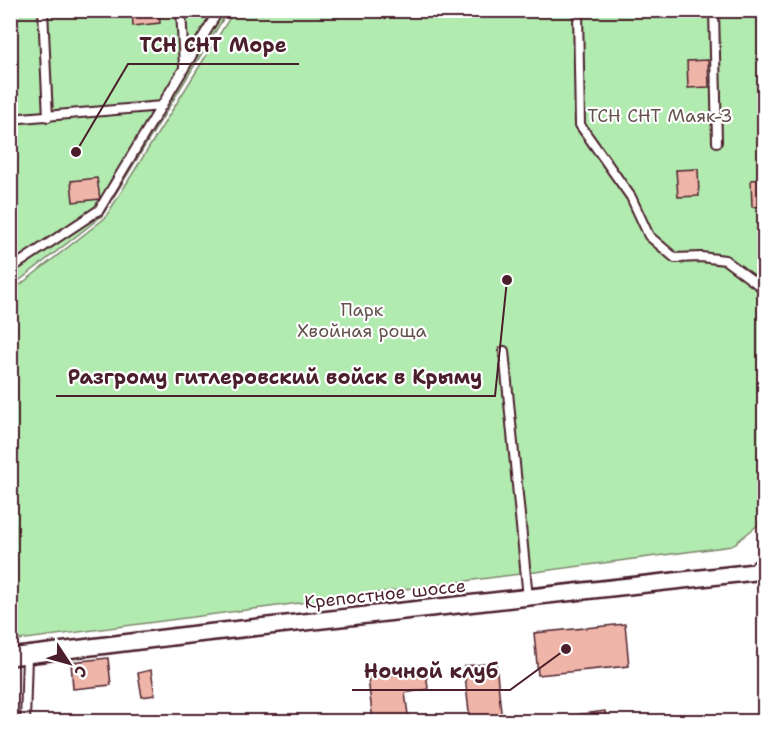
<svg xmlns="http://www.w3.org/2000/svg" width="775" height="732" viewBox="0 0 775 732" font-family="'Shantell Sans',sans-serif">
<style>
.green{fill:#b2ebaf;stroke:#7e856d;stroke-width:1.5}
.building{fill:#efb5a8;stroke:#4a1f2b;stroke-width:1.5}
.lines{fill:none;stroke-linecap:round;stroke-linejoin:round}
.lane-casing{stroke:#4a1f2b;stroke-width:12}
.street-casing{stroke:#4a1f2b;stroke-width:20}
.lane{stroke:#fff;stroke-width:8}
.street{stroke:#fff;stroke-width:15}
.labels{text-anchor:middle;stroke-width:4.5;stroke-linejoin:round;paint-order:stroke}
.park-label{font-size:18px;fill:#64524c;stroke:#fff}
.street-label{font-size:18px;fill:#4a1f2b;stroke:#fff}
.leader{fill:none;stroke:#4a1f2b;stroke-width:2}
.callout-dot{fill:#4a1f2b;stroke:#fff;stroke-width:2}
.callout-label{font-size:20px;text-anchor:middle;font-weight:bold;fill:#4a1f2b;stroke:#fff;stroke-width:4.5;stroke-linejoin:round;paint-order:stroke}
</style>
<rect width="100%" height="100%" fill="#fff"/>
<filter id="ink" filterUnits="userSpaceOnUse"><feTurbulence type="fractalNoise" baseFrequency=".0167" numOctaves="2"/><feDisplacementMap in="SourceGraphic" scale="12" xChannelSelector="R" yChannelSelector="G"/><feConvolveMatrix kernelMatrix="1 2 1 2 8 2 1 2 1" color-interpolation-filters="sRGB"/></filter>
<g filter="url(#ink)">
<!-- green -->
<path class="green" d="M11,11H228L102,216L11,287Z
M234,11H764V520L732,546L11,641V292L105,218Z"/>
<!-- building -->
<path class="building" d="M51,10H78V11L51,14Z
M132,10H159L160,23L133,26Z
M708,60L709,87L688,88L687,61Z
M698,169L699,196L678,197L676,170Z
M97,178L100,199L73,202L71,181Z
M764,179V206L752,207L751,180Z
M625,624L629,666L538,675L534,633Z
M108,658L111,685L73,689L71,662Z
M496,663L502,722H470L464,666Z
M151,670L155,695L142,697L138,673Z
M426,670L428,689L405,693L409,722H373L368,678Z
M605,711L606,722H569L568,716Z
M137,716L138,722H102Z"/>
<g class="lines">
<!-- lane casing -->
<g class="lane-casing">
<path id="lane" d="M43,10L48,117
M181,10L184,66
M578,10L580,125L631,197L649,236L675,258L701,257L725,260L764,289
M714,10L717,142
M10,119L162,106
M10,269L99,210L219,10
M504,351L528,598
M751,570L764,559
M25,722L27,655"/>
</g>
<!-- street casing -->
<g class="street-casing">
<path id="street" d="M10,657L196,634L764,571"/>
</g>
<!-- lane -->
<use href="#lane" class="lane"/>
<!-- street -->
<use href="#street" class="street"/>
</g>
</g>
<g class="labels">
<!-- park labels -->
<g class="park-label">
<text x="660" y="122">ТСН СНТ Маяк-3</text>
<text x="362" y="316">Парк<tspan x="362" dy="21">Хвойная роща</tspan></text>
</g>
<!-- street labels -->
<g class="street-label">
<text transform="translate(385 594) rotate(-6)" y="6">Крепостное шоссе</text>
</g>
</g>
<!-- callouts -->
<path class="leader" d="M76 152L128 64H299M507 280L495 396H56M566 649L510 690H352"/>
<g class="callout-dot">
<circle cx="76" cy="152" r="6"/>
<circle cx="507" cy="280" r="6"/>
<circle cx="566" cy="649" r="6"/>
</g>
<g class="callout-label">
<text x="213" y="52">ТСН СНТ Море</text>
<text x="275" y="384">Разгрому гитлеровский войск в Крыму</text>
<text x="431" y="678">Ночной клуб</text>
</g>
<!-- margin -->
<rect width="775" height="732" fill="none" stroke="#fff" stroke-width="36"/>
<rect x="18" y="18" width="739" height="696" fill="none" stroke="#4a1f2b" stroke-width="2" filter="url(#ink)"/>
<!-- north arrow -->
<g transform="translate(69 663) rotate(126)" stroke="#ffffff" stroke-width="4.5" paint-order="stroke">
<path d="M0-4.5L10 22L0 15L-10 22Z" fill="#4a1f2b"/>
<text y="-9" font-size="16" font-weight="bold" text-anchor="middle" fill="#4a1f2b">С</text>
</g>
</svg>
